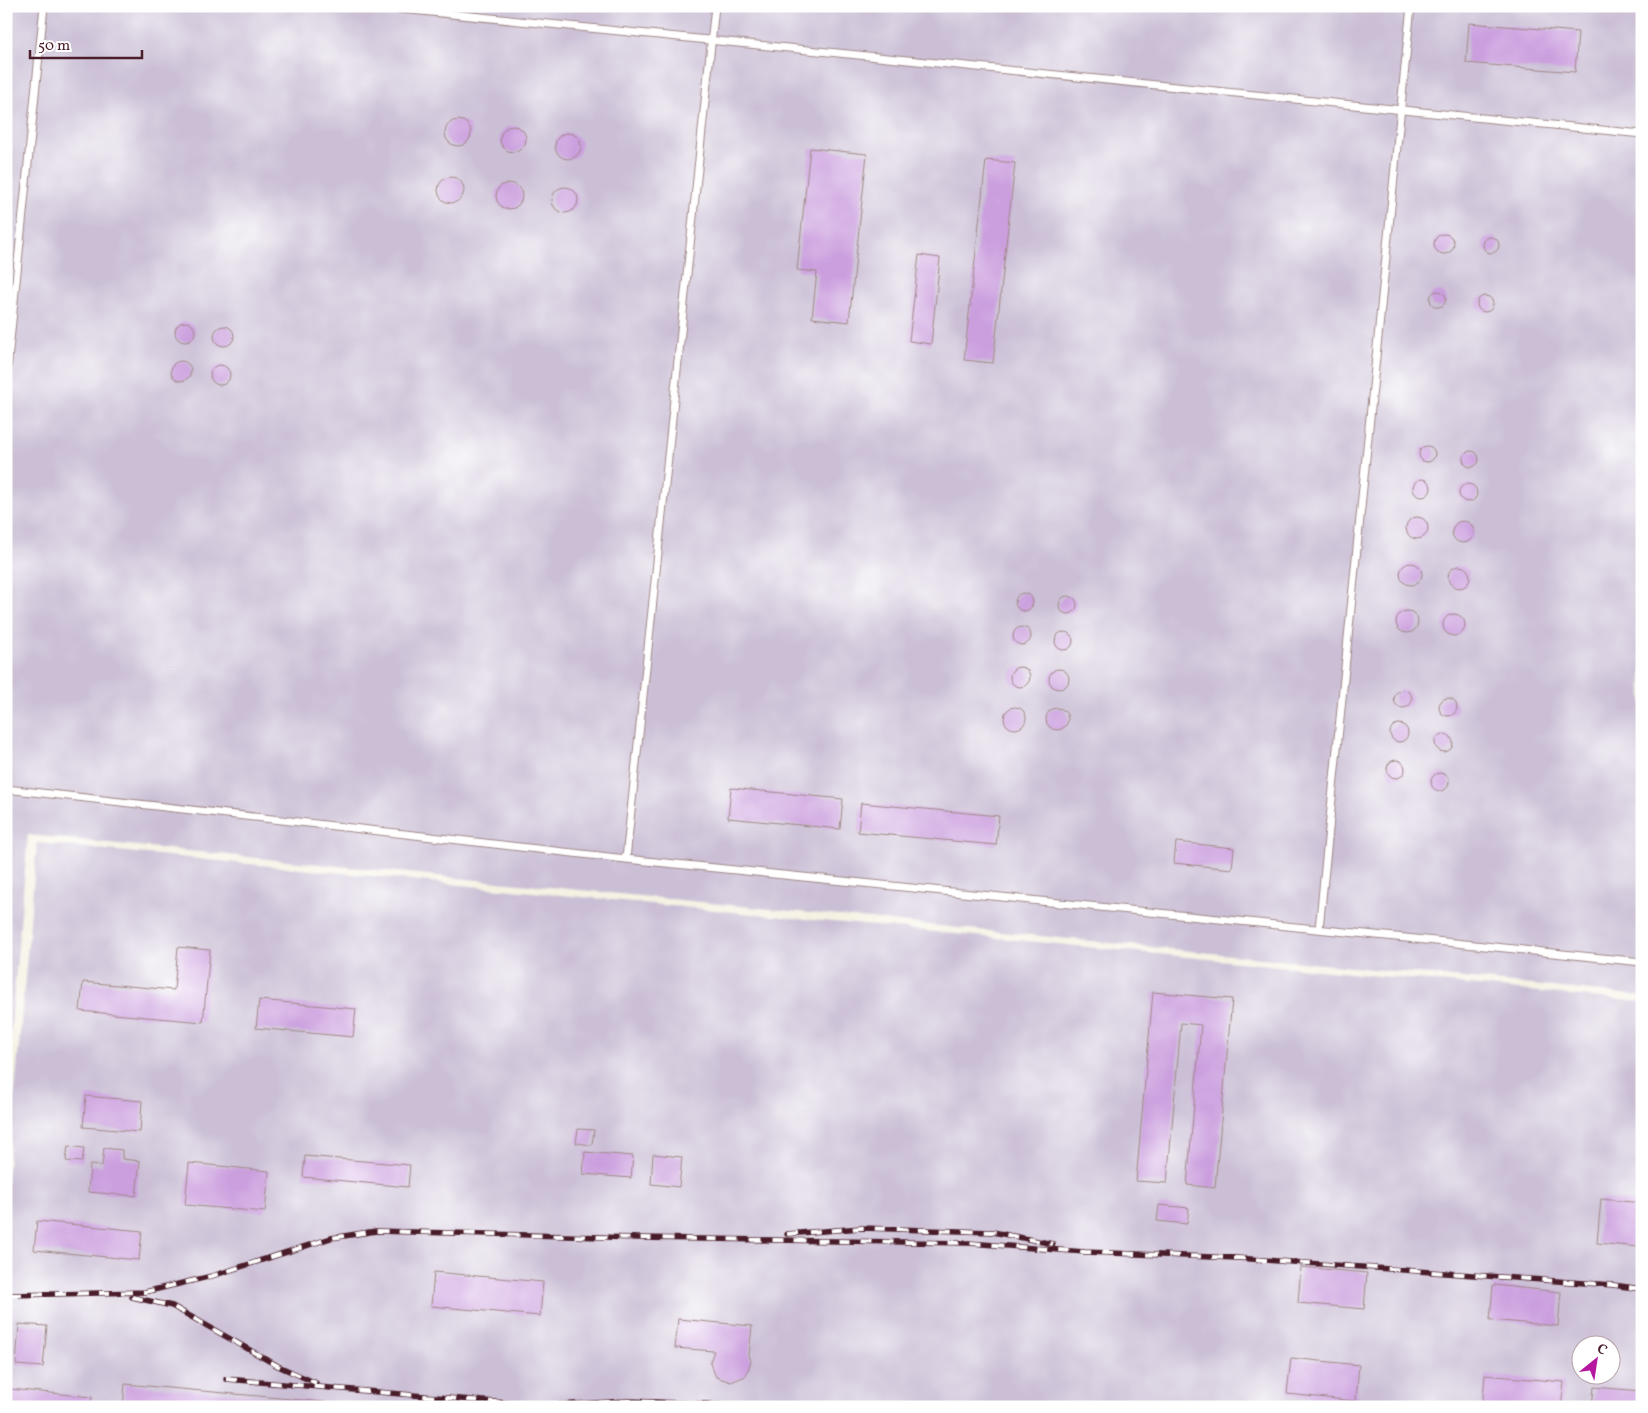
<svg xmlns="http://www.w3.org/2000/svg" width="1648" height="1413" viewBox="0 0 1648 1413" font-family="Vollkorn,serif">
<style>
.industrial{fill:#cbbfd5;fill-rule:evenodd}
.building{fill:#cb9fde}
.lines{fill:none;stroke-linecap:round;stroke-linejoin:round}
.service-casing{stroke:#a08887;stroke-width:9}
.service{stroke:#fff;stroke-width:7}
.rail-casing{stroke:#4a1f2b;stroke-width:5.5}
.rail{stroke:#fff;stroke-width:4;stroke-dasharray:11;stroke-linecap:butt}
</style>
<rect width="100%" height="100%" fill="#fff"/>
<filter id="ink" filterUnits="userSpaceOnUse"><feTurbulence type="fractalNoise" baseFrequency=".02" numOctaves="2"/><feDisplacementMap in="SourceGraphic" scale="10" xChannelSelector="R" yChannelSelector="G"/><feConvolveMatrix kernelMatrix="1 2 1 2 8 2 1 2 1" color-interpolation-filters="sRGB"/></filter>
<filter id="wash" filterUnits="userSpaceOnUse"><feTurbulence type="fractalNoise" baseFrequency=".0096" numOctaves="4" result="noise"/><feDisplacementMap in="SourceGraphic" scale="20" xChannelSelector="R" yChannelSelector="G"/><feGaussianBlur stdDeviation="1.12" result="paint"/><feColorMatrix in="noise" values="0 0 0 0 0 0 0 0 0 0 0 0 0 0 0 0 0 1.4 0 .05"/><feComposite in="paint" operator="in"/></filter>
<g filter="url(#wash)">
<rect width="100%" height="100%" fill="#f5f2e3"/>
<!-- industrial -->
<path class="industrial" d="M6,6H1642V996L28,835L6,1083Z
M37,843L1642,1002V1407H6V1190ZM1580,1346H1610V1376H1580Z"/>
<g id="blocks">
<!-- building -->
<path class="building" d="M1469,23L1578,32L1575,72L1466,63Z
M445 133a13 13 0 1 1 26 0a13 13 0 1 1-26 0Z
M500 139a13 13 0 1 1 26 0a13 13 0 1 1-26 0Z
M555 146a13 13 0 1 1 26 0a13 13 0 1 1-26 0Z
M810,148L867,154L849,322L812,318L817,272L797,270Z
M986,160L1015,163L993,363L964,360Z
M438 190a13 13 0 1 1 26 0a13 13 0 1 1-26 0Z
M496 196a13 13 0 1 1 26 0a13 13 0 1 1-26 0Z
M552 200a13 13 0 1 1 26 0a13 13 0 1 1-26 0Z
M1434 244a10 10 0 1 1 20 0a10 10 0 1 1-20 0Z
M1483 245a8 8 0 1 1 16 0a8 8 0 1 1-16 0Z
M919,255L940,258L931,344L909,341Z
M1430 299a8 8 0 1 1 16 0a8 8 0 1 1-16 0Z
M1477 304a8 8 0 1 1 16 0a8 8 0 1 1-16 0Z
M175 332a10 10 0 1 1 20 0a10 10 0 1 1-20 0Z
M214 336a10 10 0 1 1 20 0a10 10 0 1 1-20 0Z
M171 371a10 10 0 1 1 20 0a10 10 0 1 1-20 0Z
M210 375a10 10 0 1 1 20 0a10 10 0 1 1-20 0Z
M1419 454a8 8 0 1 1 16 0a8 8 0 1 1-16 0Z
M1463 459a8 8 0 1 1 16 0a8 8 0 1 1-16 0Z
M1413 488a9 9 0 1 1 18 0a9 9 0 1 1-18 0Z
M1459 493a9 9 0 1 1 18 0a9 9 0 1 1-18 0Z
M1406 528a11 11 0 1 1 22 0a11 11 0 1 1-22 0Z
M1452 532a11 11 0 1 1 22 0a11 11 0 1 1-22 0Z
M1400 574a11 11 0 1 1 22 0a11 11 0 1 1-22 0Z
M1448 577a11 11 0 1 1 22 0a11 11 0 1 1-22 0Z
M1015 602a9 9 0 1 1 18 0a9 9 0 1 1-18 0Z
M1059 605a9 9 0 1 1 18 0a9 9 0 1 1-18 0Z
M1396 622a11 11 0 1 1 22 0a11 11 0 1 1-22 0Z
M1443 625a11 11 0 1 1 22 0a11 11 0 1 1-22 0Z
M1013 636a9 9 0 1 1 18 0a9 9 0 1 1-18 0Z
M1055 641a9 9 0 1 1 18 0a9 9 0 1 1-18 0Z
M1010 677a10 10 0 1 1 20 0a10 10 0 1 1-20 0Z
M1049 679a10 10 0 1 1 20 0a10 10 0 1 1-20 0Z
M1394 699a9 9 0 1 1 18 0a9 9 0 1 1-18 0Z
M1439 707a9 9 0 1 1 18 0a9 9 0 1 1-18 0Z
M1004 718a11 11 0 1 1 22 0a11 11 0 1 1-22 0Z
M1046 719a11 11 0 1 1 22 0a11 11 0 1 1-22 0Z
M1390 733a9 9 0 1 1 18 0a9 9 0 1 1-18 0Z
M1435 743a9 9 0 1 1 18 0a9 9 0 1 1-18 0Z
M1387 769a9 9 0 1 1 18 0a9 9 0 1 1-18 0Z
M1431 782a9 9 0 1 1 18 0a9 9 0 1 1-18 0Z
M731,788L843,799L840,829L728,818Z
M861,803L999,816L996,845L858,832Z
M1176,842L1234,848L1232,869L1174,863Z
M178,947L210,950L203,1022L80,1011L83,982L174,990Z
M1153,992L1232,999L1215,1188L1187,1185L1201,1025L1181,1023L1167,1183L1136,1181Z
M259,1000L356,1009L353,1037L256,1028Z
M86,1096L142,1101L140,1132L83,1127Z
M578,1129L594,1130L592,1145L576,1143Z
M68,1146L84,1148L82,1162L66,1161Z
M104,1148L122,1150V1159L140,1161L136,1196L88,1192L90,1165L102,1166Z
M585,1152L633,1156L631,1178L583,1174Z
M653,1154L682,1157L679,1187L651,1184Z
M305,1156L410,1165L408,1187L303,1177Z
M189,1163L269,1171L265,1212L185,1205Z
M1601,1199L1642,1203L1638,1247L1597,1243Z
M1159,1205L1189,1208L1187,1224L1157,1221Z
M37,1221L142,1231L139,1260L34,1250Z
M1301,1267L1367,1273L1364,1309L1298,1303Z
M434,1272L543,1282L540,1316L431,1306Z
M1493,1285L1561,1292L1558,1326L1490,1320Z
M678,1319L752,1326L749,1355L751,1361L746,1376L731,1382L716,1377L710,1362L714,1351L675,1348Z
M19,1324L47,1326L43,1367L16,1365Z
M1291,1358L1359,1365L1356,1401L1287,1394Z
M1485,1375L1564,1382L1561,1407H1482Z
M125,1384L357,1405V1407H123Z
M1594,1387L1642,1391V1407H1592Z
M10,1389L92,1397L91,1407H8Z"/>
</g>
</g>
<g filter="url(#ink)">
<use href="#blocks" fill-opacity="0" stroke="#a08887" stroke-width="1"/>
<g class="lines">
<!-- service casing -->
<g class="service-casing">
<path id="service" d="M371,6L1642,134
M6,380L44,6
M6,789L626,859L1642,962
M626,859L715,6
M1319,929L1411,6"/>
</g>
<!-- service -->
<use href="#service" class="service"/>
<!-- rail casing -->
<g class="rail-casing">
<path id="rail" d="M787,1234L861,1228L993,1232L1053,1244
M11,1295L145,1292L212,1276L331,1238L376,1231L638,1238L969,1243L1085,1252L1237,1258L1613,1285L1642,1289
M132,1297L172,1306L278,1366L316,1383
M226,1379L541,1406L628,1401L708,1404L734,1407"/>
</g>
<!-- rail -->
<use href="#rail" class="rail"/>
</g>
</g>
<!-- margin -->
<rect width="1648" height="1413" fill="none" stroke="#fff" stroke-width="25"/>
<!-- north arrow -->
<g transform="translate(1596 1360) rotate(30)"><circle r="24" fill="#ffffff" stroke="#b7a5aa"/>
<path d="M0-4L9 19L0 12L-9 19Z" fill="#b5179e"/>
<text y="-8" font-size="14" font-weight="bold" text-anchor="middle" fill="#4a1f2b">С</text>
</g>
<!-- scale -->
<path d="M30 50v8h112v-8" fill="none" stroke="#4a1f2b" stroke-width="2.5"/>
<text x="38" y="50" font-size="15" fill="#4a1f2b" stroke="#ffffff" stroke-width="4" paint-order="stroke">50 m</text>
</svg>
